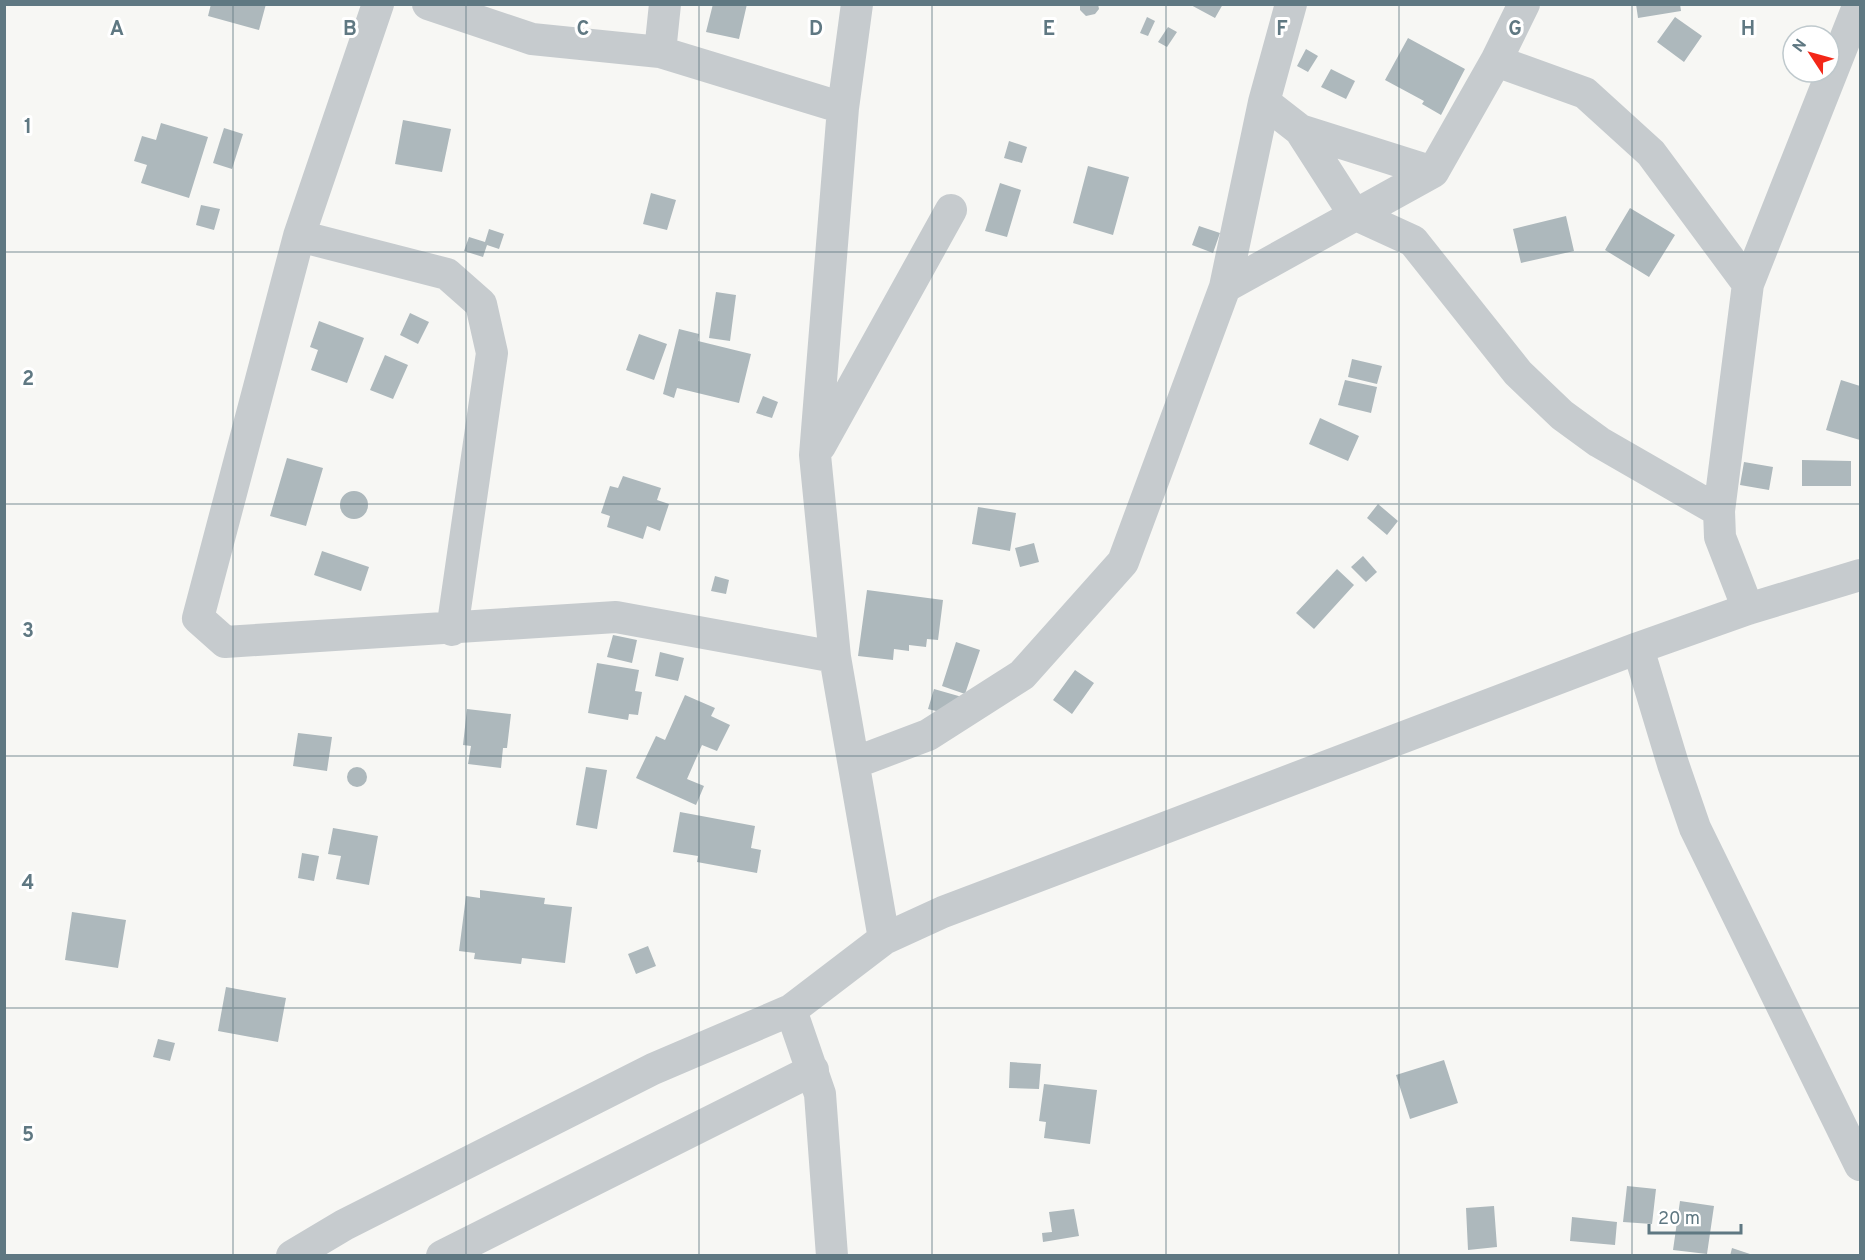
<svg xmlns="http://www.w3.org/2000/svg" width="1865" height="1260" viewBox="0 0 1865 1260" font-family="Overpass,sans-serif">
<style>
.building{fill:#adb8bc}
.lines{fill:none;stroke-linecap:round;stroke-linejoin:round}
.minor{stroke:#c6cbce;stroke-width:32}
.grid{fill:none;stroke:#5f7882;stroke-width:1.5;stroke-opacity:0.55}
.grid-label{font-size:20px;text-anchor:middle;font-weight:bold;fill:#5f7882;stroke:#fff;stroke-width:6;stroke-linejoin:round;paint-order:stroke}
</style>
<rect width="100%" height="100%" fill="#f7f7f4"/>
<!-- building -->
<path class="building" d="M211,4H266L259,30L208,16Z
M713,4H747L739,39L706,32Z
M1080,4H1098L1099,9L1095,14L1086,16L1080,10Z
M1189,4H1223L1215,18Z
M1636,4H1680L1681,11L1638,18Z
M1147,17L1155,21L1148,36L1140,33Z
M1675,17L1702,36L1684,62L1657,42Z
M1168,27L1177,32L1167,47L1158,42Z
M1408,38L1465,69L1441,115L1422,104L1424,101L1385,80Z
M1306,49L1318,56L1308,72L1297,66Z
M1331,69L1355,81L1346,99L1321,87Z
M403,120L451,129L442,172L395,164Z
M161,123L208,137L189,198L141,183L147,165L134,161L142,136L156,140Z
M224,128L243,134L232,169L213,163Z
M1009,141L1027,147L1022,163L1004,158Z
M1088,166L1129,177L1113,235L1073,223Z
M1000,183L1021,190L1007,237L985,231Z
M651,193L676,200L667,230L643,224Z
M201,205L220,209L214,230L196,225Z
M1630,208L1675,235L1649,277L1605,250Z
M1566,216L1574,251L1521,263L1513,229Z
M1199,226L1220,233L1213,253L1192,245Z
M489,229L504,234L499,249L487,245L483,257L464,251L469,237L485,242Z
M716,292L736,295L730,341L709,338Z
M410,313L429,322L418,344L400,335Z
M319,321L364,338L347,383L311,370L318,350L310,347Z
M679,329L699,334L698,341L751,354L739,403L677,388L674,398L663,394Z
M639,334L667,344L654,380L626,370Z
M385,355L408,365L393,399L370,390Z
M1352,359L1382,366L1377,384L1348,377Z
M1345,380L1377,387L1371,413L1338,405Z
M1841,380L1860,386V440L1826,430Z
M763,396L778,402L772,418L756,413Z
M1320,418L1359,436L1348,461L1309,444Z
M287,458L323,468L306,526L270,516Z
M1802,460L1851,461V486H1802Z
M1744,462L1773,467L1769,490L1740,485Z
M623,476L661,488L657,500L669,504L660,531L647,526L643,539L607,527L610,516L601,513L610,486L618,488Z
M340 505a14 14 0 1 1 28 0a14 14 0 1 1-28 0Z
M1378,504L1398,521L1387,535L1367,518Z
M978,507L1016,513L1010,551L972,544Z
M1034,543L1039,562L1020,567L1015,548Z
M322,551L369,567L361,591L314,575Z
M1363,556L1377,572L1366,582L1351,567Z
M1337,569L1354,585L1314,629L1296,613Z
M715,576L729,580L726,594L711,591Z
M867,590L943,600L938,640L927,639L926,647L909,645V651L894,649L893,660L858,656Z
M613,635L637,640L632,663L607,657Z
M956,642L980,650L965,694L942,686Z
M660,652L684,658L678,681L655,676Z
M597,663L639,670L635,691L642,692L638,715L629,714L628,720L588,713Z
M1075,670L1094,683L1072,714L1053,700Z
M934,689L962,697L956,716L928,709Z
M685,695L715,708L711,716L730,725L717,751L702,745L687,779L704,786L696,805L636,778L656,736L665,740Z
M467,709L511,714L507,748H503L501,768L468,764L471,746L463,745Z
M298,733L332,737L327,771L293,766Z
M347 777a10 10 0 1 1 20 0a10 10 0 1 1-20 0Z
M586,767L607,770L597,829L576,825Z
M680,812L755,826L751,848L761,850L757,873L697,862L698,856L673,852Z
M333,828L378,836L369,885L336,879L341,856L328,854Z
M302,853L319,856L314,881L298,878Z
M480,890L545,898L544,904L572,907L565,963L522,958L521,964L474,959L475,953L459,951L466,896L480,898Z
M72,912L126,920L118,968L65,960Z
M648,946L656,966L636,974L628,954Z
M226,987L286,998L278,1042L218,1031Z
M158,1039L175,1043L170,1061L153,1057Z
M1444,1060L1458,1103L1410,1119L1396,1075Z
M1010,1062L1041,1064L1039,1089L1009,1088Z
M1044,1084L1097,1090L1090,1144L1044,1138L1046,1122L1039,1121Z
M1627,1186L1656,1189L1652,1224L1623,1222Z
M1680,1201L1714,1206L1707,1254L1673,1250Z
M1494,1206L1497,1247L1468,1250L1466,1208Z
M1074,1209L1079,1236L1043,1242L1042,1233L1052,1232L1049,1212Z
M1572,1217L1617,1222L1615,1245L1570,1241Z
M1732,1248L1753,1255V1256H1730Z"/>
<g class="lines">
<!-- minor -->
<path class="minor" d="M378,4L299,236L198,618L225,642L616,617L835,657
M428,4L532,39L660,52L843,108
M857,4L843,108L815,455L835,657L884,939
M1291,4L1264,102L1300,130L1354,214L1413,241L1518,373L1562,415L1599,442L1719,511
M1524,4L1496,61L1585,93L1651,153L1748,284
M660,52L665,4
M1300,130L1433,172
M299,236L447,274L481,304L492,353L452,630
M1225,287L1264,102
M820,446L951,210
M1748,609L1720,537L1719,511L1748,284L1859,4
M1638,648L1673,764L1695,828L1860,1165
M854,763L928,735L1022,675L1123,562L1225,287L1433,172L1496,61
M791,1010L820,1094L832,1256
M292,1256L344,1225L653,1069L791,1010L884,939L943,912L1638,648L1748,609L1860,575
M442,1256L813,1070"/>
</g>
<!-- grid -->
<path class="grid" d="M233,4V1256M466,4V1256M699,4V1256M932,4V1256M1166,4V1256M1399,4V1256M1632,4V1256M4,252H1860M4,504H1860M4,756H1860M4,1008H1860"/>
<g class="grid-label">
<text x="117" y="35">A</text>
<text x="350" y="35">B</text>
<text x="583" y="35">C</text>
<text x="816" y="35">D</text>
<text x="1049" y="35">E</text>
<text x="1282" y="35">F</text>
<text x="1515" y="35">G</text>
<text x="1748" y="35">H</text>
<text x="28" y="133">1</text>
<text x="28" y="385">2</text>
<text x="28" y="637">3</text>
<text x="28" y="889">4</text>
<text x="28" y="1141">5</text>
</g>
<!-- border -->
<rect width="1865" height="1260" fill="none" stroke="#5f7882" stroke-width="12"/>
<!-- north arrow -->
<g transform="translate(1811 54) rotate(306)"><circle r="28" fill="#ffffff" stroke="#bfc9cd" stroke-width="1.5"/>
<path d="M0-4.5L10 22L0 15L-10 22Z" fill="#f32718"/>
<text y="-9" font-size="16" font-weight="bold" text-anchor="middle" fill="#5f7882">N</text>
</g>
<!-- scale -->
<path d="M1649 1224v9h92v-9" fill="none" stroke="#5f7882" stroke-width="3"/>
<text x="1658" y="1224" font-size="18" fill="#5f7882" stroke="#ffffff" stroke-width="4.5" paint-order="stroke">20 m</text>
</svg>
